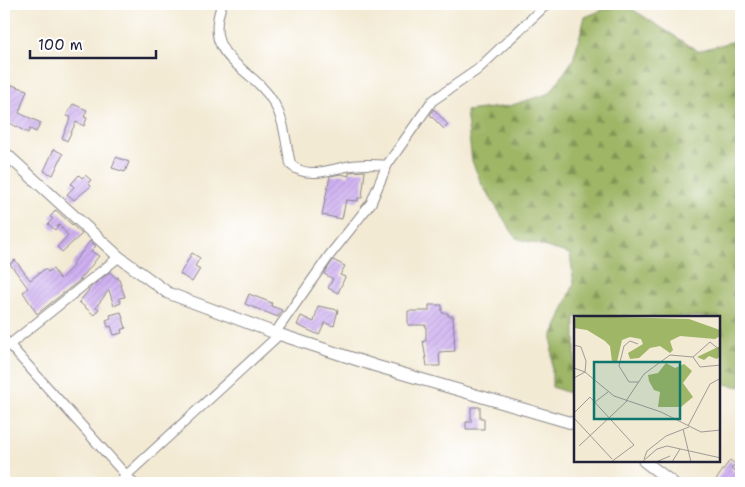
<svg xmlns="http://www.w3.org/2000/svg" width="745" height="487" viewBox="0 0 745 487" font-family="'Shantell Sans',sans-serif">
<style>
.forest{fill:url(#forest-firs);stroke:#606c50}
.building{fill:url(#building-hatch)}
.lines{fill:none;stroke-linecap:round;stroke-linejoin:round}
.minor-casing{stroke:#8a8688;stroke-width:11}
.tertiary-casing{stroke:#8a8688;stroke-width:13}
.minor{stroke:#fff;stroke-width:9}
.tertiary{stroke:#fff;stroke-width:11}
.inset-road{fill:none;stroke:#9f9a97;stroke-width:1}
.view{fill:#0f766e;fill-opacity:0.15;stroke:#0f766e;stroke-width:2.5}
.inset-edge{fill:none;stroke:#22223b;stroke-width:2.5}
</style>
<defs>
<pattern id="forest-firs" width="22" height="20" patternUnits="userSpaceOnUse" patternTransform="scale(1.25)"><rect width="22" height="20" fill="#9eb666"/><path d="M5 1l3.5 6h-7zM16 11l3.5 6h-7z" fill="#809455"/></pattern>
<pattern id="building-hatch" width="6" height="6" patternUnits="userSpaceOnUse" patternTransform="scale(1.25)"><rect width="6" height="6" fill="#cfb1f1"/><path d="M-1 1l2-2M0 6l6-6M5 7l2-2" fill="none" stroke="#b198d0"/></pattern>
</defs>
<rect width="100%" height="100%" fill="#fff"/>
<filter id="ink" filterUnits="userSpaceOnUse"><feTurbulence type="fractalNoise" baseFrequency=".02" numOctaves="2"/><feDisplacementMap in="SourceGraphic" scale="10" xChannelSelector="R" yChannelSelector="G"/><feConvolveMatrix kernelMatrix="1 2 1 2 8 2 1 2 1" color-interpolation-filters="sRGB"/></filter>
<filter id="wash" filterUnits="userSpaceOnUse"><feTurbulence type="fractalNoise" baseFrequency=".0096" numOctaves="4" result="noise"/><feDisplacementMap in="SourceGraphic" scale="20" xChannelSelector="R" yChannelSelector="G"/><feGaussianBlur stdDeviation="1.12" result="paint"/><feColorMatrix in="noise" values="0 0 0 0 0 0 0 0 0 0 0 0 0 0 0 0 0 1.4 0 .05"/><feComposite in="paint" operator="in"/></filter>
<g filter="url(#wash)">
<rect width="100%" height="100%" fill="#f3ead4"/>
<!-- forest -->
<path class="forest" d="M617,4H624L698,51L735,41L741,37V387L719,383V317H575V395L552,387V337L574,284L570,254L516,238L482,185L472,161L466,111L509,106L550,93L573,60L585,17Z"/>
<g id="blocks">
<!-- building -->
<path class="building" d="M6,83L27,90L19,113L41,123L36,132L30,129L28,133L13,125L4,117V89Z
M73,104L87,110L84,117L87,118L84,126L76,122L67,141L62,138L71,117L66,116Z
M434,109L448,125L444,129L430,115Z
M54,149L63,154L53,175L44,171Z
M116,157L129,162L125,172L112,168Z
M365,171L362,198H358V201L346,200L342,219L322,215L330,176L341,174L349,176V172Z
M79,175L82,178L85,175L91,180L88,183L91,186L74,200L67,194L74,187L71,184Z
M56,210L82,234L62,252L57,247L68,235L59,225L55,230L48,224L53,219L50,217Z
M90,241L96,246L91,251L99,256L80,280L37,314L23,292L28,288L10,264L15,260L30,280L45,269L48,272L53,269L60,279L73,266L72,265Z
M192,253L200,258L195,266L200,269L192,282L180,274Z
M333,260L345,266L340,275L345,277L338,293L328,288L333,279L324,274Z
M110,272L116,278L118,277L125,297L119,298L121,303L114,306L109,290L96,307L99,309L94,315L79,302L93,285Z
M249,294L272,303L271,306L282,310L278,317L245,304Z
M429,305H442V313H448V316H453L455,351L439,352L440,366H427L423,341H426V325H408V311H429Z
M318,306L338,310L334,326L325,323L319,335L297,325L301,316L314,322Z
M121,312L126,328L121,330L122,333L114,335L111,326L108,327L106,320L111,318L110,315Z
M471,407H480V418H484V429H466V422H471Z
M730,460L735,464L731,469L741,476V483H720L716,480Z"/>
</g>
</g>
<g filter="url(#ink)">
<use href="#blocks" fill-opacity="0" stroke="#8a8688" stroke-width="1"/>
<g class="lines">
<!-- minor casing -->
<g class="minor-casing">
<path id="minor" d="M222,4C201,60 251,64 274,103C286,123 285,144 291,165C310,181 333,167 356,165C366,164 377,165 387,165
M275,333L329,256L371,203L387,165L432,101L477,70L547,4
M4,339L133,483
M9,345L119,257
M118,483L280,334"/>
</g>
<!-- tertiary casing -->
<g class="tertiary-casing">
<path id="tertiary" d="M4,152L119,257L168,293L275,333L376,366L575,424
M644,461L673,483"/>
</g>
<!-- minor -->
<use href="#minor" class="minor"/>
<!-- tertiary -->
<use href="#tertiary" class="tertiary"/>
</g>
</g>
<!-- overview -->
<g transform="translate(574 316)">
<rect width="146" height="146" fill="#f3ead4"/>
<path d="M5,0L115,3L146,14V20L141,23L106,20L96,25L99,34L96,37L86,30L76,32L65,42L56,43L54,37L69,28L67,23L56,21L48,24L43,46H38L36,30L31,25L13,14L0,12V3ZM146,30V40L143,43L135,40L130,44L123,41ZM92,47L101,52L110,48L118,55L109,67L119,81L107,91H84L86,76L80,74L75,65L74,59L84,57Z" fill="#9eb666"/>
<path class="inset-road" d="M64,28L56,25L50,30L45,50L55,66H65M0,29L7,31L12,45L11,56L0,62M119,41L136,26L147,35M0,52L11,56L40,80L87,96L127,116L147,114M52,85L70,58L96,39L119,41L126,51L147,49M21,86L34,76M0,97L16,81L60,129L37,146M0,102L38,143M114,110L136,68L147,62M109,113L117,146M5,130L53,85M70,143L73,135L92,120L115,111M68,146L83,133L93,130L147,142M82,146L96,140M98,146L106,133"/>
<path class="view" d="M20,46H106V103H20Z"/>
<rect width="146" height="146" class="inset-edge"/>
</g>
<!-- margin -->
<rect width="745" height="487" fill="none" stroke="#fff" stroke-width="20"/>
<!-- scale -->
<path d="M30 50v8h126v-8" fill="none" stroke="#22223b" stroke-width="2.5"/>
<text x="38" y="50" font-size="15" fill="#22223b" stroke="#ffffff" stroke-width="4" paint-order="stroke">100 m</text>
</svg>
